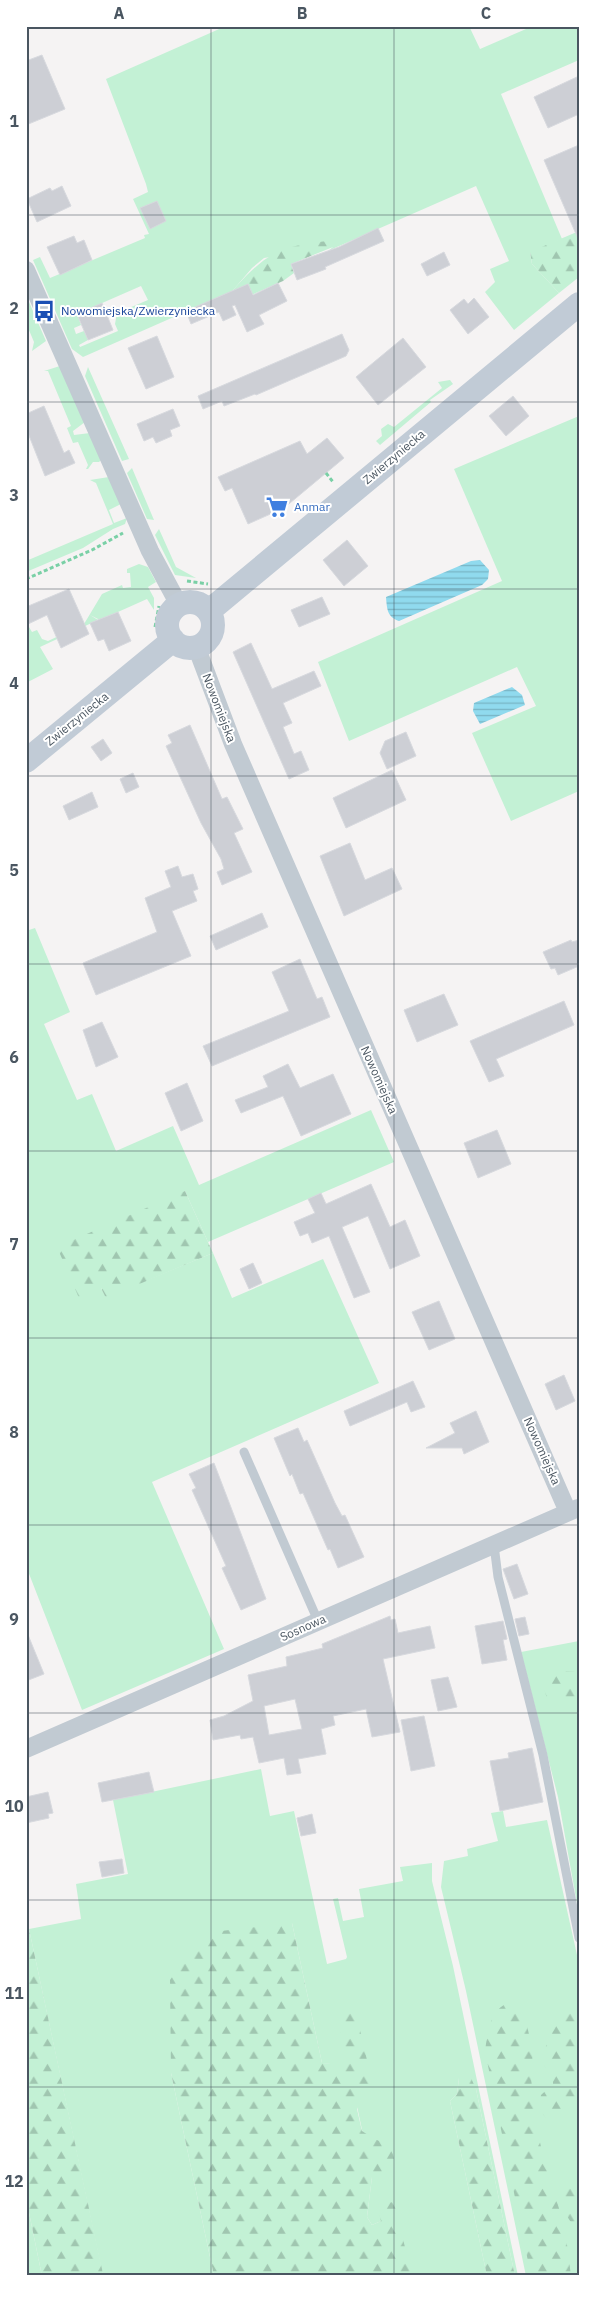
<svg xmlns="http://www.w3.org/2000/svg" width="605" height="2302" viewBox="0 0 605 2302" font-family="'IBM Plex Sans',sans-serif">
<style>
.green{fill:#c3f1d5;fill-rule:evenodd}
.forest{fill:url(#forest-firs)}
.water{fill:url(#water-rules)}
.building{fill:#cdcfd5;stroke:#d7d9de;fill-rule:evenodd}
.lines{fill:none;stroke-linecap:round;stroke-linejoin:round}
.path{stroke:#7ad0a6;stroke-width:3;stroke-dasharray:4 2.5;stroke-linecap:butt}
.lane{stroke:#c1cad2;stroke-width:9}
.street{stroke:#c1cad2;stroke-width:18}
.secondary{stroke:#c1cbd6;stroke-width:24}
.grid{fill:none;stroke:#4a5661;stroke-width:1;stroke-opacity:0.55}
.labels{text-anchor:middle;stroke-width:4;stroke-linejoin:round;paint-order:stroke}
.transit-label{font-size:12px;fill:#164399;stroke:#fff;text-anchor:start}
.street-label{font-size:12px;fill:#4a5661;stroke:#fff}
.shop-label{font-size:12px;fill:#366cbe;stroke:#fff;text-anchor:start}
.neatline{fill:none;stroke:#4a5661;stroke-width:2}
.grid-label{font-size:16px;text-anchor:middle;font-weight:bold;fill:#4a5661}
</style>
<defs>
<pattern id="forest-firs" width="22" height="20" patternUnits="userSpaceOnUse" patternTransform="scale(1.25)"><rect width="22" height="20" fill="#c3f1d5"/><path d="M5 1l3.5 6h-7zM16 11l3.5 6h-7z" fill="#a0c6b0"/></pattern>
<pattern id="water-rules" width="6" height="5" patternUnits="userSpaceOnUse" patternTransform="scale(1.25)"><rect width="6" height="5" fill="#90daee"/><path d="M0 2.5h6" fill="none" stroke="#78b4c4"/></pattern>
</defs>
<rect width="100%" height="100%" fill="#f5f3f3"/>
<!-- green -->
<path class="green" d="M226,26H469L480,49L533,26H579V60L501,94L562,239L530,253L532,264L559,293L514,330L485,292L495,282L490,269L509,261L476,186L330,250L328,251L333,247L264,258L252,268L228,296L226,294L83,357L72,349L33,260L40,257L50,278L145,238L144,235L149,234L133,199L148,192L146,184L106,79ZM141,286L148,300L117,313L115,324L118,331L80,347L79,345L88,340L84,331L76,334L74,328L81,325L77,314Z
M26,295L46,341L32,351L34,342L26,323Z
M60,366L85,422L73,431L74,435L90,433L102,459L99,462H93L88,469H86L88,465L78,442L73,443L67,428L71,426L48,371H44Z
M88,367L129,459L122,461L85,376Z
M450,380L453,384L430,400L431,402L380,445L376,441L382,436L381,429L388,424L394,427L442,388L438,382Z
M579,416V791L511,821L472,733L536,706L517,667L349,741L318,662L502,581L454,469Z
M132,468L154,520L147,519L127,473Z
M109,477L121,504L109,510L114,523L127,518L125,524L113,529L83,548L26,572V561L113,524L96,483L90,480Z
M159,529L176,567L196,578L175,575L155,535Z
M139,564L148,567L156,582L148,587L154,598V610L147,599L100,620L90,615L98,620L40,647L53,669L26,683V627H29L32,632L37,630L42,639L48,641L84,624L102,594L122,585L123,588L131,587L130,573H127V569Z
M35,928L70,1012L44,1024L77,1100L92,1094L116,1151L173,1126L199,1185L371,1110L394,1162L208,1242L185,1191L101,1288L106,1297L213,1253L232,1298L323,1259L379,1383L152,1482L224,1649L82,1710L26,1566V931Z
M579,1641V1915L558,1797L521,1652Z
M261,1769L270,1816L294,1811L327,1964L346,1959L347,1957L333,1899L338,1898L343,1921L364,1917L359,1889L403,1881L400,1867L432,1863V1881L453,1966L518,2276H515L476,2089L459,2078L457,2094L450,2101L487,2276H393L381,2221L372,2225L367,2217L372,2177L347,2059L339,2065L322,2063L292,1923L171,2073L214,2276H103L29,1929L81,1919L76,1884L128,1874L113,1800Z
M503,1811L506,1827L547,1820L579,1964V2276H526L466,1991L441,1887L444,1861L468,1856L467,1849L498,1841L491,1813Z
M26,2198L42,2276H26Z"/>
<!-- forest -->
<path class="forest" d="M579,231V277L559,293L532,264L530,252Z
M328,241L333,243V247L291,264L294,273L283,281L231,304L228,296C262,257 275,246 328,241Z
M185,1191L213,1253L106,1298L101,1288L79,1298L57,1247Z
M551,1670L579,1672V1694L568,1702L547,1698L542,1683Z
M26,1915L102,2269L103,2276H42L26,2198Z
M292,1923L322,2063L339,2064L346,2059L337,2013L350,2012L357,2016L369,2069V2085L357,2109L362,2131L374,2139L391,2145L396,2169L378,2173L372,2177L367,2217L372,2225L381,2221L378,2209L385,2203L394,2202L412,2276H214L171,2073L170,1980L200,1938L221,1931Z
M509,2002L523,2008L533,2052L531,2076L534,2113L541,2147L565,2229L571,2276H531L530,2271L485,2051C488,2031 489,2011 509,2002Z
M576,2005L579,2007V2089L575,2104L562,2120L549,2122L539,2109L541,2095L553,2084V2076L545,2067L543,2058L551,2026L566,2007Z
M459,2078H471L476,2089L515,2276H487L450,2101L457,2094Z
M567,2180L579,2182V2230C567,2222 558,2199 560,2185Z"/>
<!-- water -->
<path class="water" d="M480,560L489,570L488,579L482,585L399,621C387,617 387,609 386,597L471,561Z
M512,687L522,695L525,705L480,724L473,711L474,703Z"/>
<!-- building -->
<path class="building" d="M42,55L65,109L26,125V61Z
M579,76V114L548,128L534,97Z
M579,145V241L544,160Z
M62,186L71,206L37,222L27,199L50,188L52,191Z
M157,201L166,221L150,229L140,208Z
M378,228L384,241L325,267L326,269L297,280L291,264L339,247Z
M74,236L77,243L84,240L92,260L60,275L47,247Z
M444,252L450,265L427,276L421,264Z
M278,283L287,301L259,315L264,324L247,332L235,305L232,306L236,315L223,321L219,312L191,324L186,311L248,284L253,295Z
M474,298L489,317L468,334L450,310L464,299L468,304Z
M102,303L113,330L88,340L77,314Z
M342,334L349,350L346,356L256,395L255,394L224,406L222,401L203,409L198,396Z
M157,336L174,377L146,389L128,348Z
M403,338L426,367L378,405L356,377Z
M513,396L529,416L506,436L489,416Z
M44,406L64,453L69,450L75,463L45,476L26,428V414Z
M173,409L180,426L170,430L172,436L156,443L153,437L144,441L137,424Z
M327,438L344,458L284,508L248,524L232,488L225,491L218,477L300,441L307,454Z
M347,540L368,566L344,586L323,560Z
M69,589L89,634L61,648L47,615L26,625V607Z
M322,597L330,614L299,627L291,610Z
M118,612L131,641L109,651L104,639L98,641L90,623Z
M251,643L272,689L314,671L321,686L283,703L292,723L283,727L294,754L301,751L309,770L289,779L233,652Z
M190,725L222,799L227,797L243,829L234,833L252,872L222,885L217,872L224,869L221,859L201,823L166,746L172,743L168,735Z
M406,732L416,756L387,769L380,753L385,741Z
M103,739L112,753L101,761L91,747Z
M392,770L406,800L346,828L333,798Z
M133,773L139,787L126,793L120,779Z
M92,792L98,807L69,820L63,806Z
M350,843L365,880L392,868L402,889L344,916L320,856Z
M178,866L182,877L193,874L198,889L193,891L197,901L172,911L191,956L96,995L83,963L157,932L145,898L171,887L165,871Z
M262,913L268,927L216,950L210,936Z
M571,940L572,942L579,940V966L558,975L555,968L551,969L543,952Z
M300,959L317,999L322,997L330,1017L212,1066L203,1046L289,1011L272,972Z
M444,994L458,1025L417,1042L404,1010Z
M564,1001L574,1025L496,1059L504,1076L489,1082L470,1041Z
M102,1022L118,1057L96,1067L83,1030Z
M288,1064L300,1088L333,1074L351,1114L301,1136L283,1096L241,1113L235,1100L268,1087L263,1076Z
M187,1083L203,1121L181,1131L165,1093Z
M497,1130L511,1164L478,1178L464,1143Z
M371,1184L390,1227L405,1220L420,1256L390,1269L368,1216L342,1227L370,1292L354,1298L329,1236L312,1243L308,1233L300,1236L294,1222L315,1213L308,1199L321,1193L326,1204Z
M253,1263L262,1283L249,1289L240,1269Z
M439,1301L455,1339L429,1350L412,1312Z
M564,1375L575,1401L556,1410L545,1384Z
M413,1381L425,1407L411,1412L407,1402L350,1426L344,1411Z
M476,1411L489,1442L464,1454L462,1448H426L455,1433L450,1423Z
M298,1428L304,1442L307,1440L335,1503L342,1516L345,1515L364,1557L338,1568L330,1549L328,1550L303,1493L300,1494L292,1474L290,1476L274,1438Z
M214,1463L266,1599L241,1610L222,1568L226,1566L192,1490L196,1488L189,1474Z
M517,1564L528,1594L514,1599L503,1569Z
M390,1616L391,1620L395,1619L398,1633L430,1626L435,1648L383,1659L400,1732L372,1737L366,1709L333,1716L335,1725L321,1729L326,1754L298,1759L301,1773L287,1775L284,1758L259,1763L253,1737L241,1739L240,1735L213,1740L210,1720L224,1716L253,1701L248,1675L287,1666L286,1657L323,1648L322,1644ZM295,1699L302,1729L269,1735L264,1706Z
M525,1617L529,1634L519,1636L515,1619Z
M503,1621L507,1639L503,1640L507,1660L482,1664L475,1626Z
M26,1630L44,1674L26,1681Z
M448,1677L457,1707L438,1711L431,1680Z
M424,1716L435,1766L411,1771L401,1720Z
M532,1748L543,1802L500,1811L490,1761L509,1758L508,1753Z
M149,1772L154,1792L102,1802L98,1783Z
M48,1792L53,1813L48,1814L49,1818L26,1823V1797Z
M312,1814L316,1833L301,1836L297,1818Z
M122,1859L124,1873L102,1877L99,1862Z"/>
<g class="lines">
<!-- path -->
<path class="path" d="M326,473L333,482
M26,579L92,550L123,533
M187,581L208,584
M155,627L159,606"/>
<!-- lane -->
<path class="lane" d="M244,1452L318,1621
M494,1545L498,1577L543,1755L579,1938"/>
<!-- street -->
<path class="street" d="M26,270L150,551L179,605
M196,646L233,744L568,1512
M26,1749L578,1508"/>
<!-- secondary -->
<path class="secondary" d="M167 625a23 23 0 1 1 46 0a23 23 0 1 1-46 0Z
M209,611L579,304
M26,761L173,640"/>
</g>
<!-- grid -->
<path class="grid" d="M211,26V2276M394,26V2276M26,215H579M26,402H579M26,589H579M26,776H579M26,964H579M26,1151H579M26,1338H579M26,1525H579M26,1713H579M26,1900H579M26,2087H579"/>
<!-- icons -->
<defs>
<g id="bus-bare" transform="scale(1.725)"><path d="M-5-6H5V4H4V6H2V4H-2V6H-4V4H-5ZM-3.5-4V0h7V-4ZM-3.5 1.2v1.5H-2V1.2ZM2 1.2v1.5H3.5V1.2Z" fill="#1a4fb4" stroke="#fff" stroke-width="2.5" paint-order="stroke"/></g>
<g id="supermarket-bare" transform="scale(1.725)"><path d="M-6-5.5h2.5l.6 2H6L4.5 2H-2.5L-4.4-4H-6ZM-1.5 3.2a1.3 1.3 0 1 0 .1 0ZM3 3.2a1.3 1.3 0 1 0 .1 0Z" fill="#3f7fe0" stroke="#fff" stroke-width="2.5" paint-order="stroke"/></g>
</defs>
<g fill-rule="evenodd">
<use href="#bus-bare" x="44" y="311"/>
<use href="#supermarket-bare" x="277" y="507"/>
</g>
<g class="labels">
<!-- transit labels -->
<g class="transit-label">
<text x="61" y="315">Nowomiejska/Zwierzyniecka</text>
</g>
<!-- street labels -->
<g class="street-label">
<text transform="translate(394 457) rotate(-40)" y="4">Zwierzyniecka</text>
<text transform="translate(219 708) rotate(69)" y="4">Nowomiejska</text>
<text transform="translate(77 719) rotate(-39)" y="4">Zwierzyniecka</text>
<text transform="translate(379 1080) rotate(66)" y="4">Nowomiejska</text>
<text transform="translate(542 1451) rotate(66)" y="4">Nowomiejska</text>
<text transform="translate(303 1628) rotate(-24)" y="4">Sosnowa</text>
</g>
<!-- shop labels -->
<g class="shop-label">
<text x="294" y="511">Anmar</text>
</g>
</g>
<!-- border -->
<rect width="605" height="2302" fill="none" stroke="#ffffff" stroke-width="55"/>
<rect x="28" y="28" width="550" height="2246" class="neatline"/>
<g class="grid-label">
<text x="119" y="19">A</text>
<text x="302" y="19">B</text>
<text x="486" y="19">C</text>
<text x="14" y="127">1</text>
<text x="14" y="314">2</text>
<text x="14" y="501">3</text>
<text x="14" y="689">4</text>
<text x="14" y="876">5</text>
<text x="14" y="1063">6</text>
<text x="14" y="1250">7</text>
<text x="14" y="1438">8</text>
<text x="14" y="1625">9</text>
<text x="14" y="1812">10</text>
<text x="14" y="1999">11</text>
<text x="14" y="2187">12</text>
</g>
</svg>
